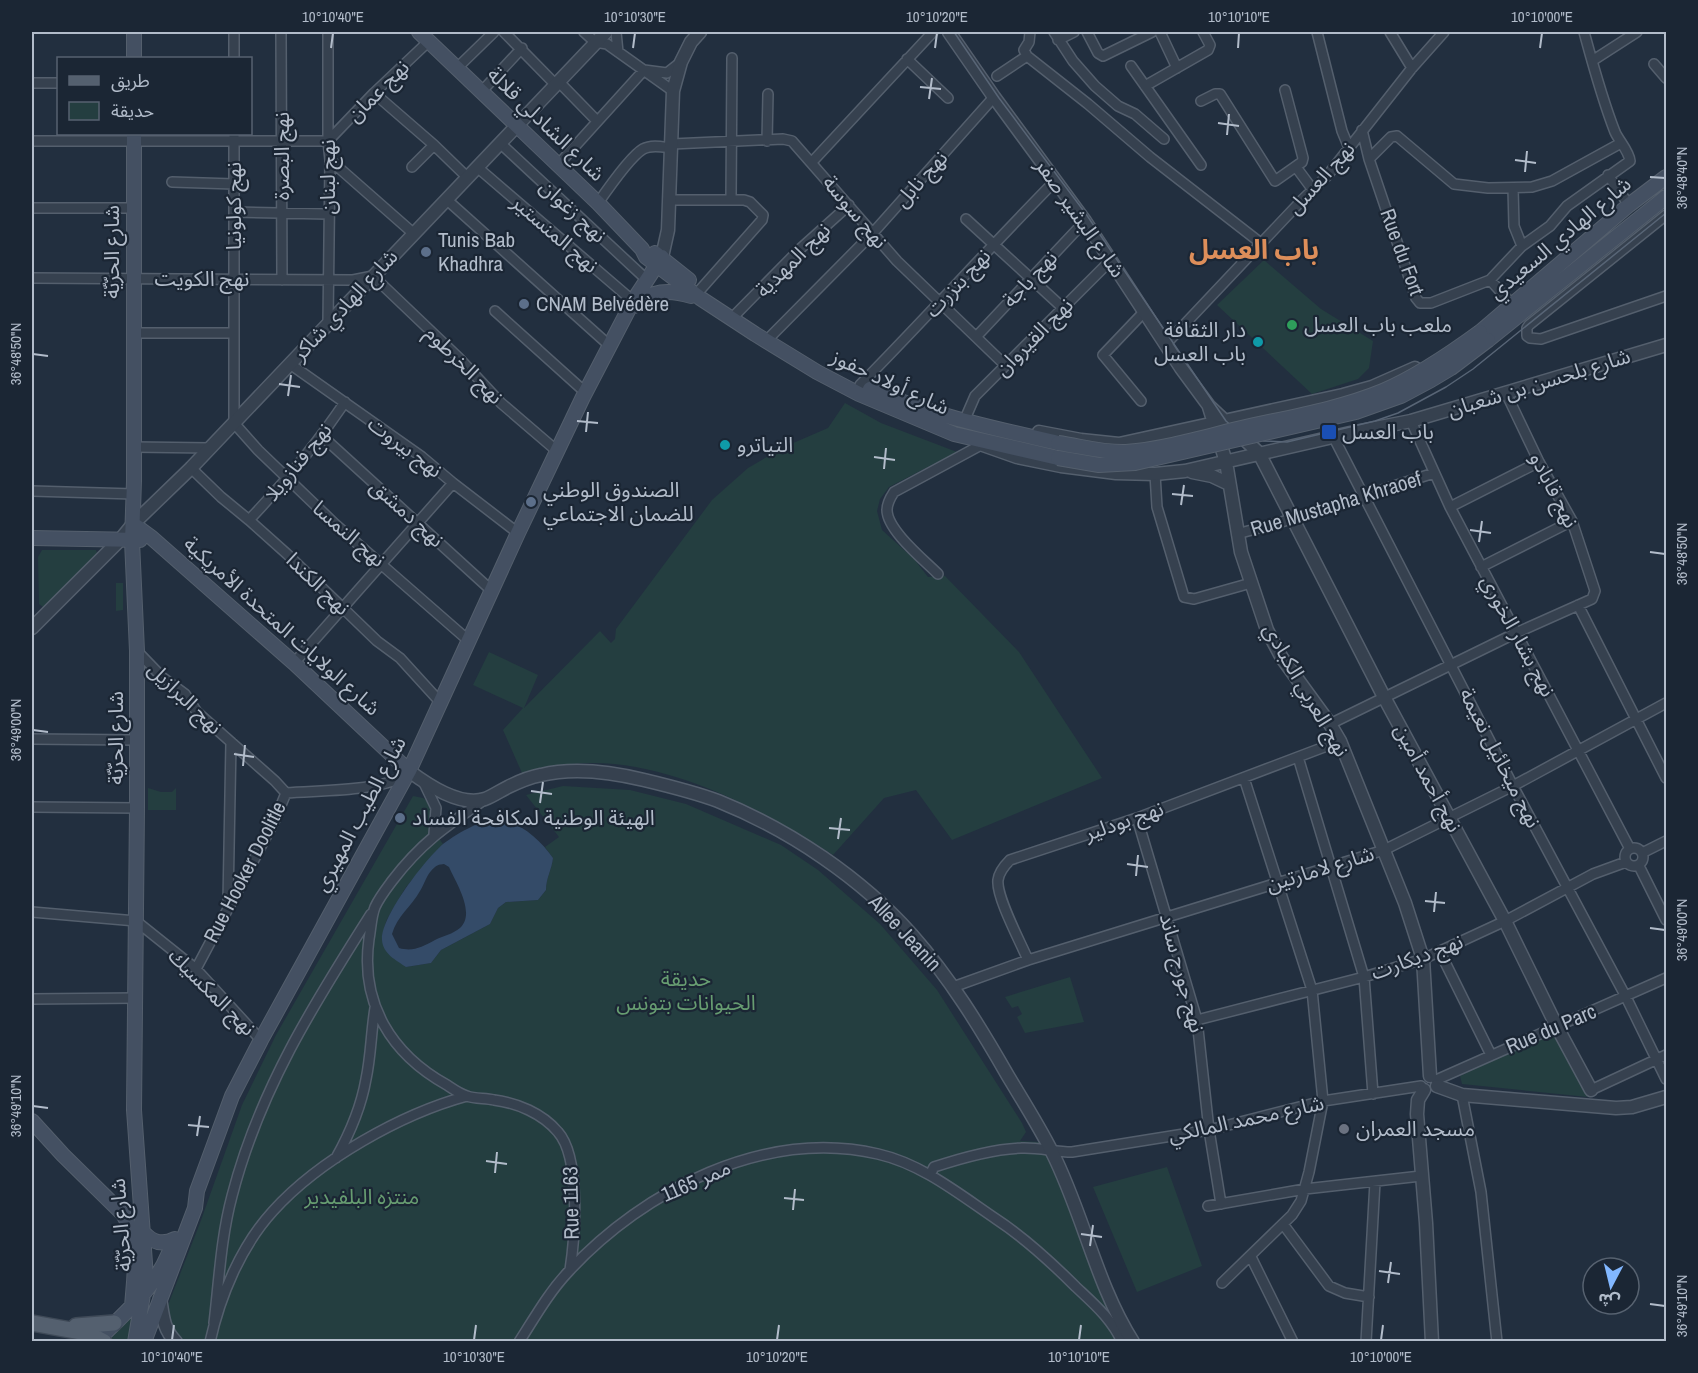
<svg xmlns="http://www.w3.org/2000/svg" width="1698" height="1373" viewBox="0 0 1698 1373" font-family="'Archivo Narrow','Noto Sans Arabic',sans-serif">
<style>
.green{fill:#243e40}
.water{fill:#344b68;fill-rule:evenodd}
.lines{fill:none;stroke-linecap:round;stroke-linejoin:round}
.minor-casing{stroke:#545f6d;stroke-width:12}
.tertiary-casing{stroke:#545f6d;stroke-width:15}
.secondary-casing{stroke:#545f6d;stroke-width:16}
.primary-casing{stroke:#3f4a58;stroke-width:18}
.minor{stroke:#36414f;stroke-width:9}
.tertiary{stroke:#36414f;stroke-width:12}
.secondary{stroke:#445062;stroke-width:14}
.primary{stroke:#54606f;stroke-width:15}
.tram{stroke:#586576;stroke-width:1.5}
.secondary-bridge-casing{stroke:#545f6d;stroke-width:16;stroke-linecap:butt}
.secondary-bridge{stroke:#445062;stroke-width:14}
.ticks{fill:none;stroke:#b2bcca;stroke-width:2}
.service-dot{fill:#5c6f8a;stroke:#1b2634;stroke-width:2}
.leisure-dot{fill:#2e9e5b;stroke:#1b2634;stroke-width:2}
.culture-dot{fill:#0f9aa8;stroke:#1b2634;stroke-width:2}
.transit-dot{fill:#1a4fb4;stroke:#1b2634;stroke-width:2}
.worship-dot{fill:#6b7280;stroke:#1b2634;stroke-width:2}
.labels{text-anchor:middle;stroke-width:4.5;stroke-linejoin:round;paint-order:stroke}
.street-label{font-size:21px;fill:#b2bcca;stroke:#1b2634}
.poi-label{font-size:21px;fill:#b2bcca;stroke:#1b2634;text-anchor:start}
.park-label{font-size:21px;fill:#679d71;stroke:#1b2634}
.district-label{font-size:27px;font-weight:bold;fill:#dd8e5a;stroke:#1b2634}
.neatline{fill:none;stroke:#b2bcca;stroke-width:2}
.ticks-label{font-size:15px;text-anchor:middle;fill:#b2bcca}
</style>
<rect width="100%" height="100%" fill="#222f3f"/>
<!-- green -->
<path class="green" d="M1264,260L1321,309L1373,341L1369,368L1358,379L1312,394L1217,305Z
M845,403L881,423L957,452L889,487L880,499L877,511L882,530L914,559L928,577L945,576L1019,652L1102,778L952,840L916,790L884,798L833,855C766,811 672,762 591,763C567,763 545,768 522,773L503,730L523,708L473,685L489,652L538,675L524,708L600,631L611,643L615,639L616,629L712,500L748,468L784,447L828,428Z
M42,550H96L97,553L43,607L39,604L38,557Z
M116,583H123V610L116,611Z
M563,786L630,790L686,804L781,845L818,870L880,924L937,990L1022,1123L1026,1132L1020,1141L1040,1142L1051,1162L1127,1341L178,1342L168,1326L166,1310L200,1223L242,1105L276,1035L413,796L423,798L432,804L433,830L443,844L406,887L387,919L384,928L406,967L431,963L441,950L490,924L498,908L506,902L538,900L546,890C546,878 552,869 553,858L545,847L559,837L526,795Z
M148,788L161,792H172L176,788V810H148Z
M1070,977L1084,1022L1025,1033L1017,1017L1022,1014L1018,1006L1012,1008L1005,997Z
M1553,1033L1588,1097L1462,1084L1460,1076Z
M1167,1167L1202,1266L1137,1292L1093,1187Z
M137,1309L132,1341H113L110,1339Z"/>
<!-- water -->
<path class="water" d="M502,820C523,824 541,841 553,858C552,869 546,878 546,890L538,900L506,902L498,908L490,924L441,950L431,963L406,967C396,960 383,954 382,940C381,916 425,860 443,844C451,838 462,831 471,827C480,822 492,821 502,820ZM444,864L449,867C456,883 476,913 460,928C453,934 443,936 435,940C422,947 413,952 399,948L392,934C397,916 411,907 420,891C425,883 427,873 435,867C439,864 439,865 444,864Z"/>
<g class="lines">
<!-- minor casing -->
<g class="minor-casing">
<path id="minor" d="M281,32L282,280
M504,32L555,84
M584,32L595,42L607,44L673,91
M616,32L618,52
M1030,32L1029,42L1024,50L1027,56L1088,104L1150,157L1262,244
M1054,32L1073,61L1095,86L1118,106L1135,114L1164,139
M1087,32L1098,53L1103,56L1152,32
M1160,32L1177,68
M1317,32L1342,131L1349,148
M1390,32L1412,68
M1058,40L1074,32
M234,58V32
M907,59L948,98
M1592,61L1637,32
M1654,64L1666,78
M1131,66L1201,165
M457,68L494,32
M997,76L1027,56
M558,81L597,121
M32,83H58
M1145,86L1208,50L1210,45L1203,32
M482,91L522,48
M374,93L434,145L467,177
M1201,101L1215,94H1220L1275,181L1302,162L1303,158L1285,90
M1362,130L1369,159L1416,298L1420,303H1431L1490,280L1522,246L1550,226L1567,206L1630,161C1629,151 1619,141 1615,132C1602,99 1593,65 1584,32
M234,134V423L258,450L335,524L469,641
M32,141H328L374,93L429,41
M767,141L768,94
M500,143L646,279
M672,144L783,139L792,141L897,261L1005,365
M1369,159L1391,137L1397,136L1454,184L1488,188L1532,187L1552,181L1621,143
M330,160L413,233
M812,162L933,32
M558,165L644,70L667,73L681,62
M412,167L434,145
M477,167L633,301
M1296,167L1313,190
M1608,175L1629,205
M172,182L234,184
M1513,188L1514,226L1522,246
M446,199L610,346
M731,199L732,58
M668,200H744L750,202L763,215L762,220L700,290
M598,203C607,190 631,156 643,149C652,144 663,147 671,148
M32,208H133
M234,212L328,214
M1666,215L1529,325L1527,328V336L1530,338L1541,339L1666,296
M966,219L1063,308
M32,278L353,280L373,276L459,358L501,403L557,451
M1490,280L1512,304
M495,311L585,392
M736,314L800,249L849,205
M328,323L330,160L328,141V32
M133,333H234
M771,336L872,234L994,97
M976,337L1085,221
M1165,345L1302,200L1327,176L1412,68L1444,32
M290,364L422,457L453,483L518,533
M860,385C926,318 989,248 1055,181
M1141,401L1103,355L1144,312
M965,419L975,396L1111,260
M1411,421L1450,507L1630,849
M322,436L492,591
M1334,438L1513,786L1626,997L1666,1079
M134,447L210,448
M191,468L221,497L249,520L287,554L377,641L400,658L441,703
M1155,474L1157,507L1184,597L1194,599L1251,583
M32,491L134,494
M1450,507L1539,462
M249,520C285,482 316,445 345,402
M1237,534L1292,519L1434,473
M1481,567L1572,521
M938,574C924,560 887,530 887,510C887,503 890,498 894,492L981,445
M1578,605L1666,778
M137,651L162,677L185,694L197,712L275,781L286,793
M294,663L453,483
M1330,724L1516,633L1592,599L1595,591L1572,521L1539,462L1506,393
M32,739L136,740
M1298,757L1364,977L1373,1094
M424,783L436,808L434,834
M286,793C319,790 379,792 406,775
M484,800C446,826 421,843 392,881C386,889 379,898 375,907C371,917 371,929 369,939C360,1003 391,1054 447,1085C453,1089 460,1094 467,1096C475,1099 485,1098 494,1100C517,1103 542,1113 558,1132C581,1158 575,1237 570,1270
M32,807L137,808
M1137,818L1197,1020L1209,1130L1221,1204
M1625 857a9 9 0 1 1 18 0a9 9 0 1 1-18 0Z
M1642,853L1666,841
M1639,866L1666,920
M228,902L231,742
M32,912L136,921L196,969L261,1040
M1440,952L1491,1055
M1028,960C1021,943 996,897 998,880C999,872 1004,866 1010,860L1137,818L1340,741
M196,969L275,820L286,793
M953,987L1028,960L1384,850L1513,786L1666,703
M32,999L136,998
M1197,1020L1364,977L1423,959L1505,921L1593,874L1626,862
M1436,1080L1666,978
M1591,1090L1666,1055
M1462,1095L1481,1192L1497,1342
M336,1158C350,1133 361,1108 366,1079C371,1056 371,1032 375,1008
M930,1175L934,1167C961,1158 992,1149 1021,1148C1038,1147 1055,1152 1072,1152L1209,1130L1323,1101L1421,1086
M1208,1206L1305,1189L1421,1176
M1283,1224L1329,1286L1345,1293L1369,1297
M1251,1257L1293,1342
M1222,1283L1292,1215L1301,1201L1309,1172L1323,1101L1312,990L1244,778
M214,1323C219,1281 221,1237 232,1196C259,1091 313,1005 371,914
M210,1342C220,1296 241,1246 273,1211C319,1160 401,1114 467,1096
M519,1342C535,1317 549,1292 569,1271C644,1190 765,1128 878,1154C922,1164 959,1194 996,1219C1025,1238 1051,1262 1076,1287C1093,1303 1112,1319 1122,1342
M1366,1342L1375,1182"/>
</g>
<!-- tertiary casing -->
<g class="tertiary-casing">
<path id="tertiary" d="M949,32L994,97L1085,221L1181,368L1209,406L1259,453L1384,697L1505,921L1557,1027L1591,1090
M662,257L668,230L673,91L681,62L691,42L700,32
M1209,407L1226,462L1241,552L1267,630L1282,658L1330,724L1340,741L1405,903L1423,959L1430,1076
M1039,432L1081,440L1119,444L1343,395L1372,387L1415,368
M983,445L1017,457L1061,466L1116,473L1155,474L1185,471L1350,433L1411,421L1666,345
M1192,472L1212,476L1229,484
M32,628L120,540L133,524L191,468L606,32
M409,771C428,785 460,807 485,799C493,796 500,791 508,787C518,782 530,777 541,775C574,767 611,772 644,780C669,786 694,792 718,801C790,830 861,878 912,935C950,978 980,1027 1008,1076C1023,1101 1039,1126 1052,1152C1083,1213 1096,1284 1133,1342
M1437,1086L1462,1095L1616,1108L1632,1107L1666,1097
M1424,1090L1418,1100L1417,1114L1426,1223L1432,1342
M160,1298C163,1316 163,1329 176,1342"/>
</g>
<!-- secondary casing -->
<g class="secondary-casing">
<path id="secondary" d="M419,32L598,203L642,249L646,257L700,298L755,334L817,372L859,394L954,434L1058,458
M134,58V32
M134,134V481L132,541L137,651V808L134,1110L146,1277L135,1342
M655,253L689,280
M634,306C651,290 669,289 691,296
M1480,332L1629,205L1666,177
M1488,340L1666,197
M870,389C930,415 994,428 1058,443
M133,524L152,538L294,663L409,771
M32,538L140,540
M32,1121L63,1155L123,1214C141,1241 134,1276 132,1307
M144,1233C153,1243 163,1245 175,1239
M96,1342C124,1313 154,1290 169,1253
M144,1342L195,1208L197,1191L232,1096L261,1040L409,771L518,533L583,397L633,301L662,257"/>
</g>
<!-- primary casing -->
<g class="primary-casing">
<path id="primary" d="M32,1323L87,1333L104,1342
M76,1326L114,1323"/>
</g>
<!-- minor -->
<use href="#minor" class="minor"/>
<!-- tertiary -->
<use href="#tertiary" class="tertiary"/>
<!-- secondary -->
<use href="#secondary" class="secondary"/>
<!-- primary -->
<use href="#primary" class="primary"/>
<!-- tram -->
<path class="tram" d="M954,32L999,98L1086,214L1226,421L1241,434L1264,441L1287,442L1375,421L1398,413L1446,387L1473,369L1666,213"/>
<!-- secondary-bridge casing -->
<g class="secondary-bridge-casing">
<path id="secondary-bridge" d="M1058,443C1080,446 1103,453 1126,452C1163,449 1201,438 1237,429C1285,418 1337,410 1383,391C1418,376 1450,354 1480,332
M1058,458L1099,465L1135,463L1356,412L1401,396L1431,380L1451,368L1488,340"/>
</g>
<!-- secondary-bridge -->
<use href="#secondary-bridge" class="secondary-bridge"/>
</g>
<!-- ticks -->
<path class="ticks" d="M331,48L333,33M633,48L635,33M935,48L937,33M1238,48L1239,33M1540,48L1542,33M920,87L941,89M929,99L932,78M1218,123L1239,126M1227,135L1229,114M1515,160L1536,163M1525,172L1527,151M1650,177L1665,178M33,354L48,356M279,384L300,387M288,396L291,375M577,421L598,423M586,432L588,412M874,457L895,460M884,469L886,448M1172,494L1193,496M1181,505L1184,485M1470,530L1491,533M1479,542L1482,521M1650,552L1665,554M33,730L48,732M234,754L254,757M243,766L245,745M531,791L552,794M540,803L543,782M829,828L850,830M838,839L841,818M1127,864L1148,867M1136,876L1138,855M1425,901L1445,903M1434,912L1436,892M1650,928L1665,930M33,1106L48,1108M188,1125L209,1127M197,1136L200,1116M486,1161L507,1164M495,1173L497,1152M784,1198L804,1200M793,1210L795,1189M1081,1234L1102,1237M1090,1246L1093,1225M1379,1271L1400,1274M1388,1283L1391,1262M1650,1304L1665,1306M172,1340L174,1325M474,1340L476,1325M777,1340L779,1325M1079,1340L1081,1325M1381,1340L1383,1325"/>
<!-- markers -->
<g class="service-dot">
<circle cx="426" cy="252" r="6"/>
<circle cx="524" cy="304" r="6"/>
<circle cx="531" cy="502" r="6"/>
<circle cx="400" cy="818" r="6"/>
</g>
<circle class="leisure-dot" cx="1292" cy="325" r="6"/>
<g class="culture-dot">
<circle cx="1258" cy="342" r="6"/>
<circle cx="725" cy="445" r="6"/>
</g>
<rect class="transit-dot" x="1321" y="424" width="16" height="16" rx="3"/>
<circle class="worship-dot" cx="1344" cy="1129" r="6"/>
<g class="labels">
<!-- street labels -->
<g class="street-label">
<text transform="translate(378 91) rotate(-45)" y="7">نهج عمان</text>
<text transform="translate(546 124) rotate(44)" y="7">شارع الشادلي قلالة</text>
<text transform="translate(282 156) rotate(-90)" y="7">نهج البصرة</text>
<text transform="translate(328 177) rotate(-90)" y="7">نهج لبنان</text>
<text transform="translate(1321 178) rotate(-48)" y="7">نهج العسل</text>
<text transform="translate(921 179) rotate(-48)" y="7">نهج نابل</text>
<text transform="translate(234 206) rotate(-90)" y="7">نهج كولونيا</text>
<text transform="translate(573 211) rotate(43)" y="7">نهج زغوان</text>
<text transform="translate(855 212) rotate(50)" y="7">نهج سوسة</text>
<text transform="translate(1080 218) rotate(55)" y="7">شارع البشير صفر</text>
<text transform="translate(555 234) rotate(41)" y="7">نهج المنستير</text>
<text transform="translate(1560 238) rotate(-40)" y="7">شارع الهادي السعيدي</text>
<text transform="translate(112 252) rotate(-90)" y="7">شارع الحرّيّة</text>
<text transform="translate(1402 252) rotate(70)" y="7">Rue du Fort</text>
<text transform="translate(793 260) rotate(-45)" y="7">نهج المهدية</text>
<text x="202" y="286">نهج الكويت</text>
<text transform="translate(1030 279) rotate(-47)" y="7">نهج باجة</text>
<text transform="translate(958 283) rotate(-47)" y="7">نهج بنزرت</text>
<text transform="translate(345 305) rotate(-47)" y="7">شارع الهادي شاكر</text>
<text transform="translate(1034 337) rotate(-45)" y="7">نهج القيروان</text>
<text transform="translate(464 365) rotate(45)" y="7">نهج الخرطوم</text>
<text transform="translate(890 382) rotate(25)" y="7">شارع أولاد حفوز</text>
<text transform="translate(1539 383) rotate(-17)" y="7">شارع بلحسن بن شعبان</text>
<text transform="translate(405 447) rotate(37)" y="7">نهج بيروت</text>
<text transform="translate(298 462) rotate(-51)" y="7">نهج فنازويلا</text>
<text transform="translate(1554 490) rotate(63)" y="7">نهج قابادو</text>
<text transform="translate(1336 504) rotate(-17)" y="7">Rue Mustapha Khraoef</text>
<text transform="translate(407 513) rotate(42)" y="7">نهج دمشق</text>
<text transform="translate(349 534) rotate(41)" y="7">نهج النمسا</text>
<text transform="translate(318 584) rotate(44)" y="7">نهج الكندا</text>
<text transform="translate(282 626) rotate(42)" y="7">شارع الولايات المتحدة الأمريكية</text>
<text transform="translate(1518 636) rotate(62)" y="7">نهج بشار الخوري</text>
<text transform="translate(1306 690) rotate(60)" y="7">نهج العربي الكبادي</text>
<text transform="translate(185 698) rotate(44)" y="7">نهج البرازيل</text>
<text transform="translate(116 738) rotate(-90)" y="7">شارع الحرّيّة</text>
<text transform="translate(1500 758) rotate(63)" y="7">نهج ميخائيل نعيمة</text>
<text transform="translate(1428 778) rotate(62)" y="7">نهج أحمد أمين</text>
<text transform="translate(360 814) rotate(-62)" y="7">شارع الطيب المهيري</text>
<text transform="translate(1124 821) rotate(-19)" y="7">نهج بودلير</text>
<text transform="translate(1320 869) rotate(-17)" y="7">شارع لامارتين</text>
<text transform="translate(245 872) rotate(-63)" y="7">Rue Hooker Doolitle</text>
<text transform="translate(905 933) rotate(47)" y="7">Allee Jeanin</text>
<text transform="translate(1417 957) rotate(-20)" y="7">نهج ديكارت</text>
<text transform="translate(1182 973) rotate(75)" y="7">نهج جورج ساند</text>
<text transform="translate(212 992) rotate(45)" y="7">نهج المكسيك</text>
<text transform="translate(1551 1029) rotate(-23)" y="7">Rue du Parc</text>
<text transform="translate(1246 1119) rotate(-12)" y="7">شارع محمد المالكي</text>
<text transform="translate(696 1181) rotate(-24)" y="7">ممر 1165</text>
<text transform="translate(571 1203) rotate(-91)" y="7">Rue 1163</text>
<text transform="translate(121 1225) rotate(-94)" y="7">شارع الحرّيّة</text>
</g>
<!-- poi labels -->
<g class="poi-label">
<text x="438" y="247">Tunis Bab<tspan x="438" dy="24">Khadhra</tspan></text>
<text x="536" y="311">CNAM Belvédère</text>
<text x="1304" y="332">ملعب باب العسل</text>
<text x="1246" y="337" text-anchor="end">دار الثقافة<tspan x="1246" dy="24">باب العسل</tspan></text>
<text x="1342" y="439">باب العسل</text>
<text x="737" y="452">التياترو</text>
<text x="543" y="497">الصندوق الوطني<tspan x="543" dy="24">للضمان الاجتماعي</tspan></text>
<text x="412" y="825">الهيئة الوطنية لمكافحة الفساد</text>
<text x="1356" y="1136">مسجد العمران</text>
</g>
<!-- park labels -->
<g class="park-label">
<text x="686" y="986">حديقة<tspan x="686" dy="24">الحيوانات بتونس</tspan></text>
<text x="362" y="1204">منتزه البلفيدير</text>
</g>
<!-- district labels -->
<g class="district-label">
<text x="1254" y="259">باب العسل</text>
</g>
</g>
<!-- border -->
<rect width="1698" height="1373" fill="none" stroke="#1b2634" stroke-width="66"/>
<!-- legend -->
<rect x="57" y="57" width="195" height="78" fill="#1b2634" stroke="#576270" stroke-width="1.5"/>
<rect x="69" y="76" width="30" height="9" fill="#54606f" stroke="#576270" stroke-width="1.5"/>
<text x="111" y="87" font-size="18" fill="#b2bcca">طريق</text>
<rect x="69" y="102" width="30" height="18" fill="#243e40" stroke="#576270" stroke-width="1.5"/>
<text x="111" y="117" font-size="18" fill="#b2bcca">حديقة</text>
<!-- north arrow -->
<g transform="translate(1611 1286) rotate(187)"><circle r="28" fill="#1b2634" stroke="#576270" stroke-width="1.5"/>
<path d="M0-4.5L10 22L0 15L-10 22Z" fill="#82b7ff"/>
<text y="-9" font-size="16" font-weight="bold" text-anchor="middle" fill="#b2bcca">ش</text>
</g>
<rect x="33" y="33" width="1632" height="1307" class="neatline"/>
<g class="ticks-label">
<text x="333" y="22">10°10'40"E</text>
<text x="635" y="22">10°10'30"E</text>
<text x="937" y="22">10°10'20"E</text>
<text x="1239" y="22">10°10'10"E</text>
<text x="1542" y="22">10°10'00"E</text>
<text transform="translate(1682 178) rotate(-90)" y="5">36°48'40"N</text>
<text transform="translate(16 354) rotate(-90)" y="5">36°48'50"N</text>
<text transform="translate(1682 554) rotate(-90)" y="5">36°48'50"N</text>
<text transform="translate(16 730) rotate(-90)" y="5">36°49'00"N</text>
<text transform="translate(1682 930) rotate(-90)" y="5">36°49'00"N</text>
<text transform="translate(16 1106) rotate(-90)" y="5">36°49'10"N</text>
<text transform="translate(1682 1306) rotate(-90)" y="5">36°49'10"N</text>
<text x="172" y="1362">10°10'40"E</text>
<text x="474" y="1362">10°10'30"E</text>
<text x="777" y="1362">10°10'20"E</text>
<text x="1079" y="1362">10°10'10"E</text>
<text x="1381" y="1362">10°10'00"E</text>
</g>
</svg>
